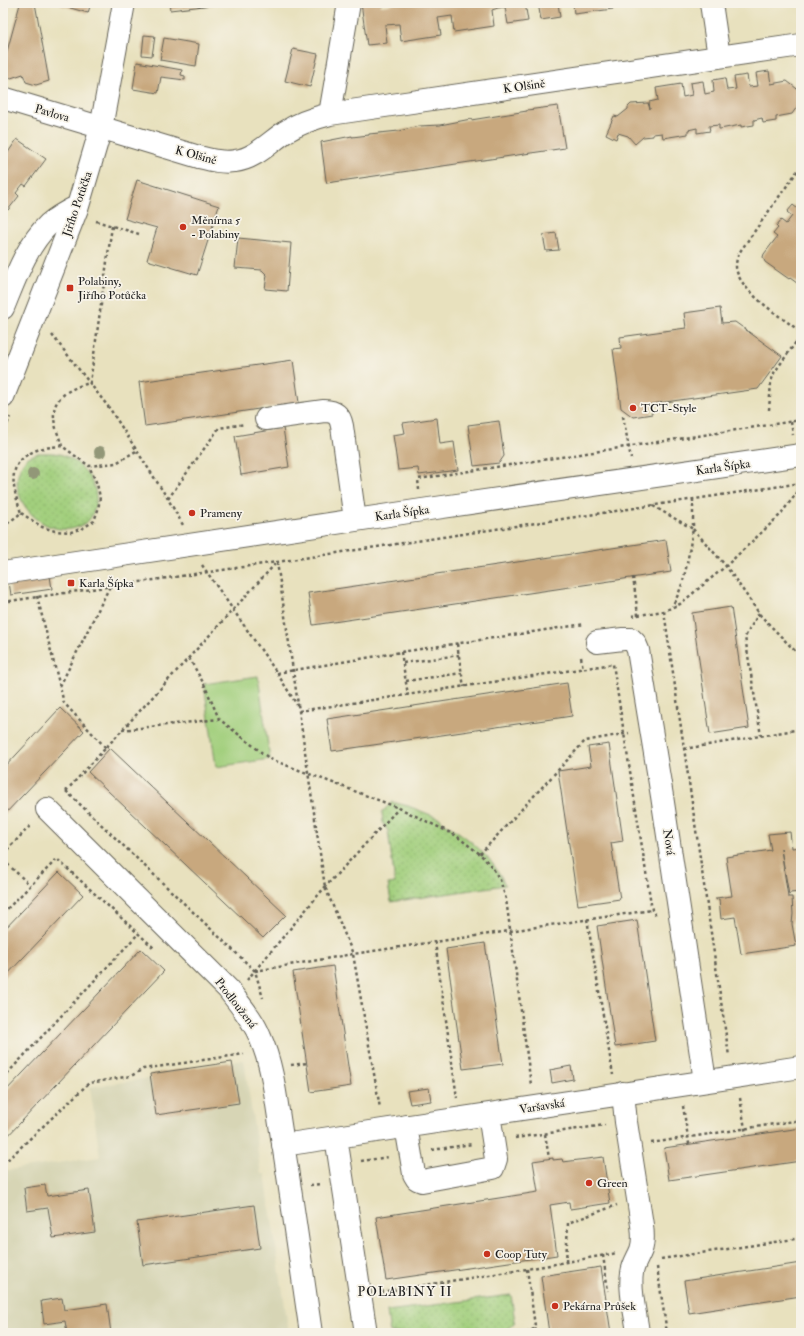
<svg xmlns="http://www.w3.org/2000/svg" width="804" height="1336" viewBox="0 0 804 1336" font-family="'IM FELL Double Pica',serif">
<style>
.built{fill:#d7d5b5}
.grass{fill:url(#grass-dots);stroke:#5f764c}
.garden{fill:#a2cf7d;stroke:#5f764c}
.building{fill:#c8a87e}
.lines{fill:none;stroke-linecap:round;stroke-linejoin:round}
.minor-casing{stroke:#636155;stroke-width:24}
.path{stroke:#636155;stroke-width:2.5;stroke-dasharray:3 3;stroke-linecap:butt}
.minor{stroke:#fff;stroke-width:22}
.tree{fill:#929778}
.poi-dot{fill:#c8321e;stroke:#f7f3e8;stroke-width:1.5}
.labels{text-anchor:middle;stroke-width:3.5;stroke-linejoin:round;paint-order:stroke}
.street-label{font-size:12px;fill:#1c1c1c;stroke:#f7f3e8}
.poi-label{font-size:12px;fill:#1c1c1c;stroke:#f7f3e8;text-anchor:start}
.neighbourhood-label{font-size:13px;letter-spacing:1px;fill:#1c1c1c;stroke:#f7f3e8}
</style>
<defs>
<pattern id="grass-dots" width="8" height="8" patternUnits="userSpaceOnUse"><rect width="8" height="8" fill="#a2cf7d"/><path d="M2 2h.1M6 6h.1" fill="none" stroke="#8bb16b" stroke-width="1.8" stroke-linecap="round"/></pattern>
</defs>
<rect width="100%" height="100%" fill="#f7f3e8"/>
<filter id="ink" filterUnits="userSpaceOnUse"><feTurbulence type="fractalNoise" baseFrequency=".025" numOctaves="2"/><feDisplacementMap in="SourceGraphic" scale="8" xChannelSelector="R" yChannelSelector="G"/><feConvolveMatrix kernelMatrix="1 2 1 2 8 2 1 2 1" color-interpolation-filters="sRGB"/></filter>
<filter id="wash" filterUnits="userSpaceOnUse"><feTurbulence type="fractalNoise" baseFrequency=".012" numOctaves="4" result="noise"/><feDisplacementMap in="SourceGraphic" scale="16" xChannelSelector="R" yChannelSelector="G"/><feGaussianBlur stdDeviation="0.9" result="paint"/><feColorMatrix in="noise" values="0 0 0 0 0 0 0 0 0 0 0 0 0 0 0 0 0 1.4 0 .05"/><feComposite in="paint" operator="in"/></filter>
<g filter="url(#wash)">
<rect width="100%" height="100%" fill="#e8e1be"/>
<!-- built -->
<path class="built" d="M244,1060L261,1174H265L289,1333H3V1171L100,1157L90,1087L151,1078L150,1074Z"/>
<!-- grass -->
<path class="grass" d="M38,453C47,453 57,452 65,456C84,464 101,487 95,507C93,512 92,517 88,521C57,547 7,507 19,471C21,466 23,462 27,458C30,456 34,455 38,453Z
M392,802L408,806L441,819L442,822C467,836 494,858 505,885L391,902L388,884L395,883L388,831L383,823L382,812Z
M511,1295L515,1322L503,1333H390L387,1311Z"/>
<!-- garden -->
<path class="garden" d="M258,676L270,759L216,767L204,684Z"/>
<g id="blocks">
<!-- building -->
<path class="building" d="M27,3H35L49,81L36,85L26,82L23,74L11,78L3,76V66L20,4Z
M61,3H91L88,13L60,5Z
M169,3H221V4L170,10Z
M361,3H381V6L395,4V3H525L528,21L508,24L505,7L498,8L492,10L494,26L454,32L452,16L438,18L441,35L401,41L399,24L385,25L387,43L367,45Z
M538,3H558L560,17L541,20Z
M573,3H612L613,9L574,14Z
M626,3H646V4L627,7Z
M144,35L155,36L152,56L142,55Z
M164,38L199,44L196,66L160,60Z
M293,49L318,54L310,87L285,81Z
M137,62L182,70L181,75L185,76V80L161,77L158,93L133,89Z
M769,71L771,84L787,81L801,92V101L792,114L776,117V121L763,123L762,118L754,120V125L741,127V125L720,129H719V125L709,126L710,131L697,133V128L688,130V134L663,138L662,133L653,134V136L643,137L635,144L628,136L618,133L616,139L606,134L614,116L618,117L628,109V107L631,104L648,103L650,109L649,102L658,100L656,88L681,84L683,97L692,95L690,83L703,81L705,94L714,92L713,80L725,78L727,90L736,89L734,77L747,75L749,87L758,86L756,73Z
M558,106L565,148L327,183L326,180L321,142L352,136V137L369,135V134L399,131L419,126L440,125L471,119V120L527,111V110Z
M17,139L46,159L26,186L23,184L16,193L19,196L8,210L6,209L3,212V151L7,154Z
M137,180L219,206L197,275L147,260L157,228L125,219Z
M793,205L798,209L801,205V286L790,278L789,279L765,262L763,257L764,254L777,237L773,234L778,228L776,226L781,220L786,224L792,216L787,212Z
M556,233L559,250L546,251L543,235Z
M238,238L291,243L287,291L265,289L267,275L262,270L235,268Z
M720,308L722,323L735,322L782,356L758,389L651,404L652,414L633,417L621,408L613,349L621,348L620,337L686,328L684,313Z
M293,360L299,403L145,426L139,382Z
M437,418L440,444L454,442L458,470L419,475L418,468L398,470L393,435L405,433L403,423Z
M499,421L504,456L499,463L474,466L468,425Z
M283,428L289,467L241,475L235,436Z
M666,540L671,572L313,625L308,593Z
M50,576L52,589L11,595L9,582Z
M731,607L749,728L710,734L692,613Z
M567,683L572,716L332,751L327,719Z
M60,708L84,731L3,816V769Z
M609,744L623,841L611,843L620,899L578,905L558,771L591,766L588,747Z
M110,748L286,915L263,938L88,772Z
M790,832L792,848L801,847V892L790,893L789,895L781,849L788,897H792L793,914L792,924L796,946L741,954L735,917L721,919L719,899L716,900V898L732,896L726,857L771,850L768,834Z
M59,872L83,895L3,979V931Z
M637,920L655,1041L615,1047L597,926Z
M485,943L503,1064L463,1069L446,949Z
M141,949L164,971L3,1141V1094Z
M333,966L351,1086L311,1092L293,972Z
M232,1062L239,1103L156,1115L150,1074Z
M571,1066L573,1079L552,1083L550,1070Z
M429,1088L431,1101L410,1104L407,1091Z
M801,1128V1161L669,1180L664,1148Z
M603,1157L610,1203L570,1209L569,1202L550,1205L557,1255L386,1280L376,1217L538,1192L533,1161L553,1158V1160L562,1159L563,1162Z
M45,1185L47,1196L89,1190L95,1232L53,1238L48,1208L27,1211L24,1188Z
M254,1205L260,1248L143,1265L137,1222Z
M801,1263V1296L689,1313L684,1281Z
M601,1267L611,1333H549L541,1276Z
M62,1298L64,1310L107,1304L111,1333H67L65,1321L44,1324L41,1301Z"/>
</g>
</g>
<g filter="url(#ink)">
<use href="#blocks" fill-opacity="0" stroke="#636155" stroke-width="1"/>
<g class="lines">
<!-- minor casing -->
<g class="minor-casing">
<path id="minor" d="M711,3L719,57
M3,98L199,157C211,160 222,163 235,161C254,159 269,143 285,132C299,123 314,118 330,114L801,45
M330,114L349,3
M3,308C15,279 26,246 49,224C58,216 68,211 78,206
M3,397L78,206L101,128L124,3
M266,419L324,411C335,411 340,415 342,426L355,520
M3,573L422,510L801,455
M597,642L623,639H631L635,643L638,650L662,796L705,1081
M47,809L228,989C239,1004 253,1019 260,1037C273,1066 276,1100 281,1131C292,1198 301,1266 311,1333
M623,1093L626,1122L642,1225C643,1233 644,1242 641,1250C638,1258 633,1264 632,1273C629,1292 636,1314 638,1333
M406,1126L414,1174L417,1179L422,1181L493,1168L496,1159L489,1114
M336,1137L366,1333
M283,1145L801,1067"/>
</g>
<!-- path -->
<path class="path" d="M801,166L739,253C738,256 736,261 736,265C735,289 783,318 801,332
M96,221L139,234
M52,335L110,409L168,499L183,525
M769,410L771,382L774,373L801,335
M623,416L631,459
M791,422L793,435
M3,435L10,417
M62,446C59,436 53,424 54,413C54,395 76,386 90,383L112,226
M419,490L418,479L801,420
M168,499L219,428L245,424
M693,499V529L726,566L761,616L801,657
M653,506L693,529C688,555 686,584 672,606
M21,513L42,527L55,531L71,532L83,528L94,521L98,510L100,497L97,484L89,466
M3,527L21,513C13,487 4,463 37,450C44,447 54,447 62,446L89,466L116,463L136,451
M277,562L325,887L353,954L380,1108
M202,565L277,673L297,705
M633,577L638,615
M37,596L64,703L106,748
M3,602L277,562L801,483
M664,611L729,1056
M759,613L745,637L761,736
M632,616L664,611L680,604L726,566L779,516L800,489L801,485
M457,644L464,687
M401,652L408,695
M581,657L583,669
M189,658L204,684L219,719
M403,663L459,655
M277,673L401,652L585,624
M406,681L462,673
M60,686L110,586
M299,711L613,664L652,910L657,918
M122,730L219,719L270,759L399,808L455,835L480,854L492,867L500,880L506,899L531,1085
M684,749L801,729
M66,791L255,971L263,998
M66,791L277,562
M3,854L32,824
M480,854L585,741L629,733
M3,860L30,885
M3,913L57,859L154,948
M587,919L613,1075
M435,942L457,1098
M255,971L353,954L652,910
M247,980L325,887L399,808
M291,1065L307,1063
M3,1078L138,934
M740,1098L746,1135
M683,1106L689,1144
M545,1134L549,1158
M515,1138L605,1125
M651,1143L801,1120
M432,1150L472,1144
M361,1161L389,1157
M3,1164L89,1083L131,1076L143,1069L244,1054
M310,1185L321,1184
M603,1255L608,1291
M661,1259L801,1238
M566,1262L568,1223L617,1205
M657,1267L667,1333
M527,1269L536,1333
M381,1292L527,1269L617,1253
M526,1333L536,1328"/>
<!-- minor -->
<use href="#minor" class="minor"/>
</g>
<!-- trees -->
<g class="tree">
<circle cx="100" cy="452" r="6"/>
<circle cx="33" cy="474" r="6"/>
</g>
</g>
<!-- markers -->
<g class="poi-dot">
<circle cx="183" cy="227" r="4"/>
<rect x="66" y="284" width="8" height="8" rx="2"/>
<circle cx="633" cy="408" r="4"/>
<circle cx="192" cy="513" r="4"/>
<rect x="67" y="579" width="8" height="8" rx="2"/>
<circle cx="589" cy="1183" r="4"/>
<circle cx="487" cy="1254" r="4"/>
<circle cx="555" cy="1306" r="4"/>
</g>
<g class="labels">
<!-- street labels -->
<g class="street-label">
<text transform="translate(524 86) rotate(-8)" y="4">K Olšině</text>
<text transform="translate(52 113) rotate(16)" y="4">Pavlova</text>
<text transform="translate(196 155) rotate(15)" y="4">K Olšině</text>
<text transform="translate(77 204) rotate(-71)" y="4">Jiřího Potůčka</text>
<text transform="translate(723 467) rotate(-8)" y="4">Karla Šípka</text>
<text transform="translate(402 513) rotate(-8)" y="4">Karla Šípka</text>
<text transform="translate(669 842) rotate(82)" y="4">Nová</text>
<text transform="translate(236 1003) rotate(52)" y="4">Prodloužená</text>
<text transform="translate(542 1106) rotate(-9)" y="4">Varšavská</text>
</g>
<!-- poi labels -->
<g class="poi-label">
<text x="191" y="224">Měnírna 5<tspan x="191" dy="14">- Polabiny</tspan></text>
<text x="78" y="285">Polabiny,<tspan x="78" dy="14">Jiřího Potůčka</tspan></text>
<text x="641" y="412">TCT-Style</text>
<text x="200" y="517">Prameny</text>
<text x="79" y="587">Karla Šípka</text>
<text x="597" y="1187">Green</text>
<text x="495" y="1258">Coop Tuty</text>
<text x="563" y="1310">Pekárna Průšek</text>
</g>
<!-- neighbourhood labels -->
<g class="neighbourhood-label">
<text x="405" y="1296">POLABINY II</text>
</g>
</g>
<!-- margin -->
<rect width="804" height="1336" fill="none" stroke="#f7f3e8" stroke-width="16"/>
</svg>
